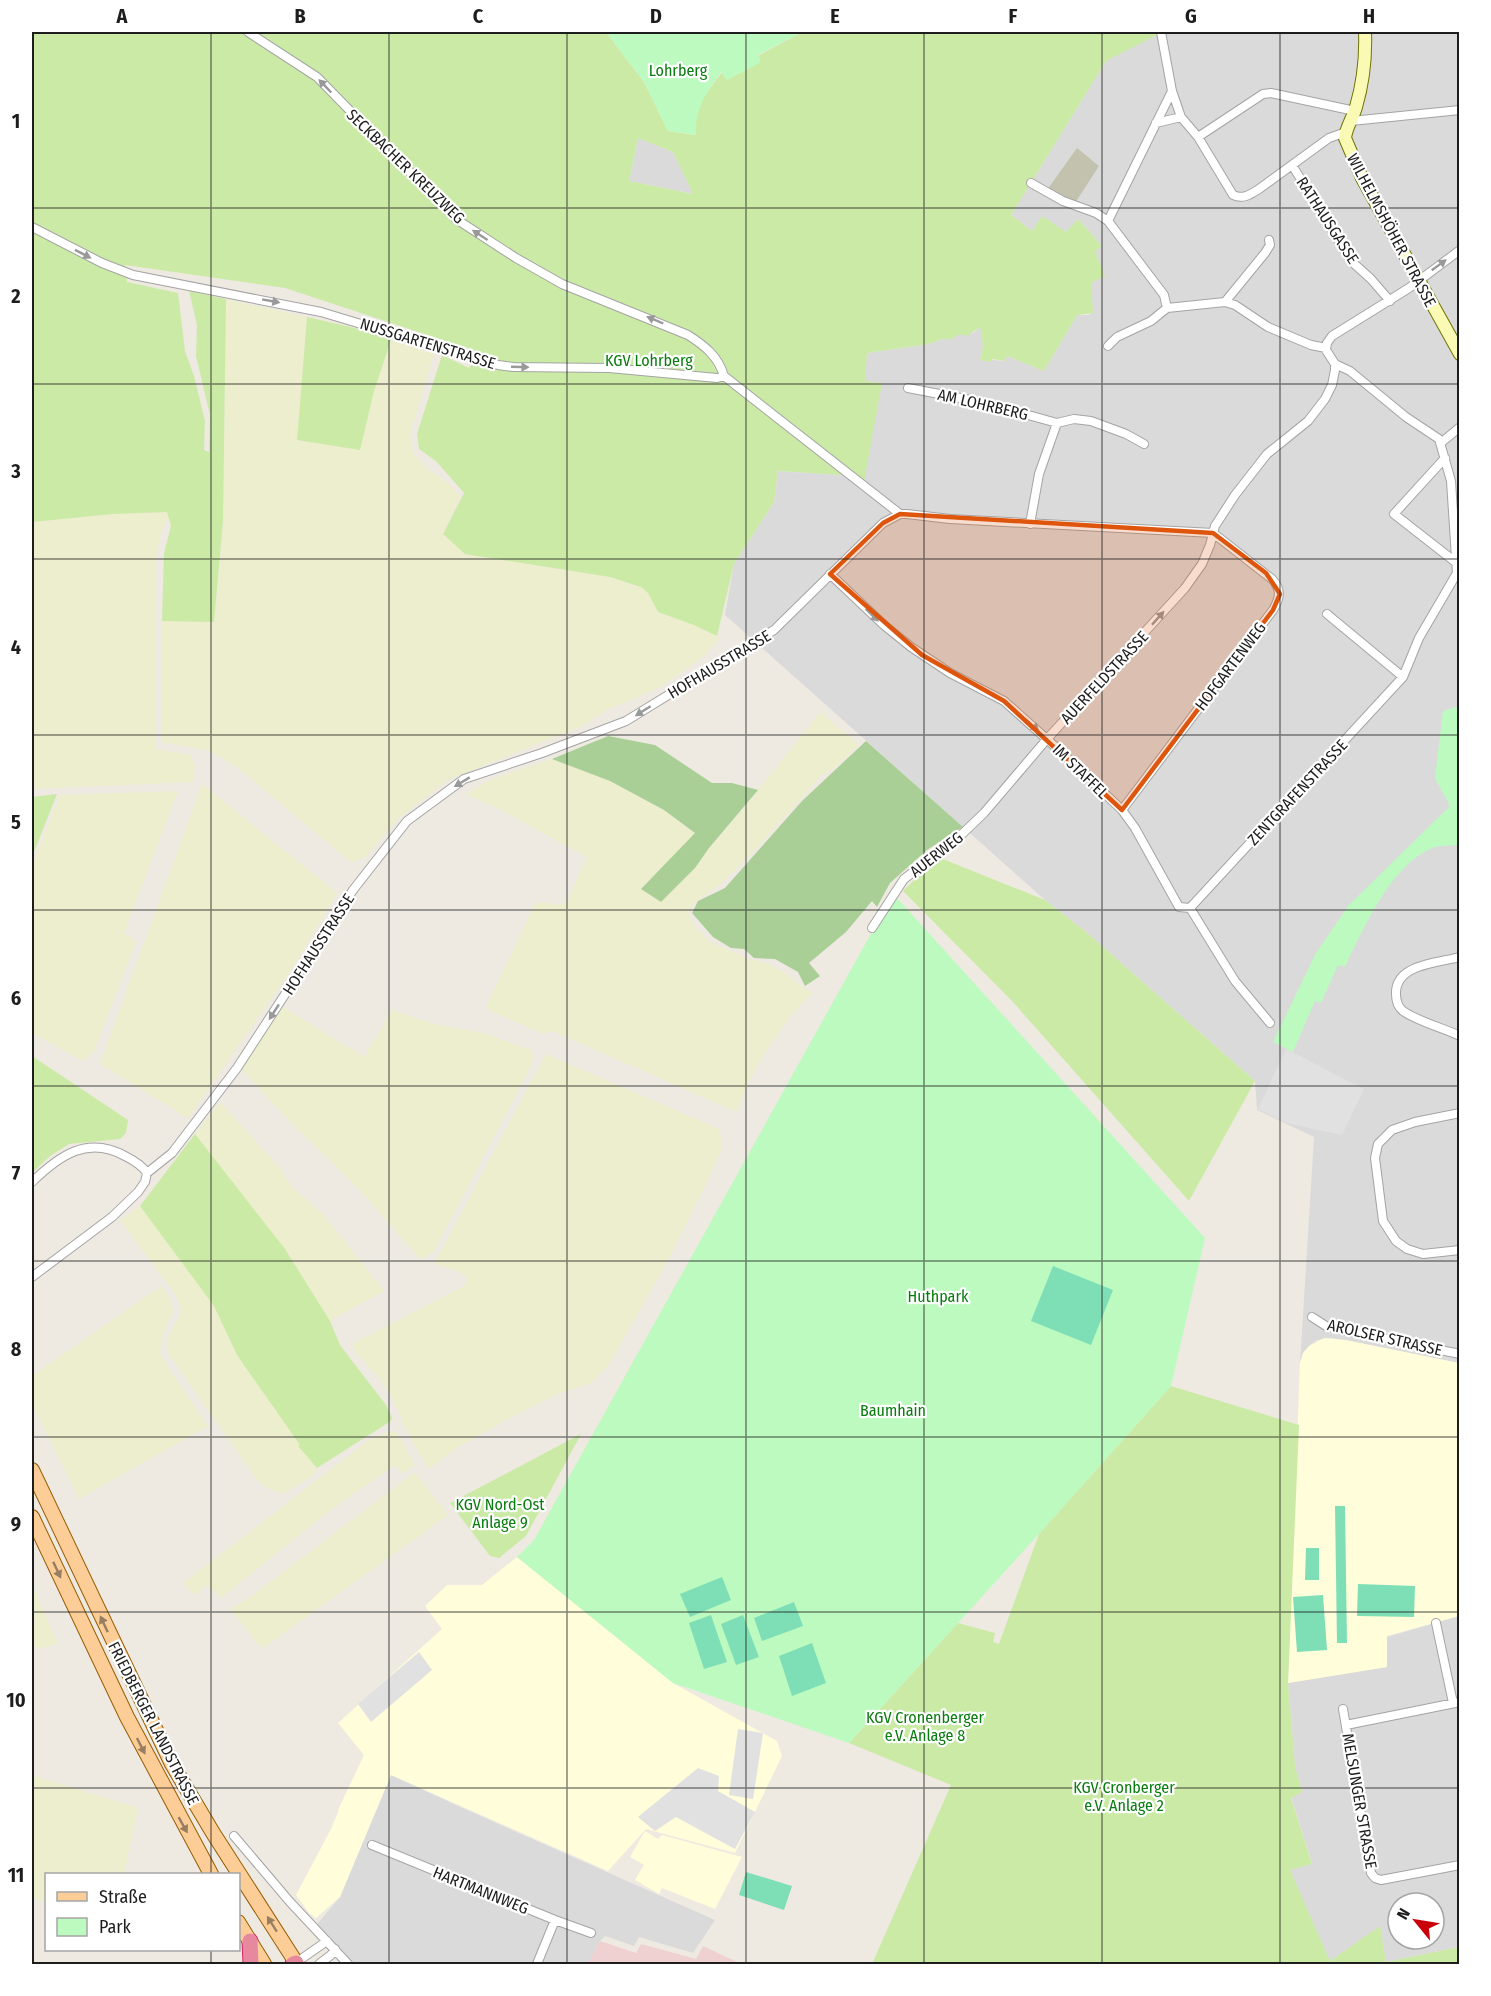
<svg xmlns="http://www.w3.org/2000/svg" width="1491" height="1996" viewBox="0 0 1491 1996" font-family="'Fira Sans Condensed',sans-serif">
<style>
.residential{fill:#dbdada;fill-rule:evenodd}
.commercial{fill:#f0d1d1}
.education{fill:#fffdda}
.construction{fill:#c3c2ae}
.farmland{fill:#edeecd}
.grass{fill:#cbeaa6;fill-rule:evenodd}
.forest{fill:#a9cf96}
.park{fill:#bdfac0}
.pitch{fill:#7edfb6}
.parking{fill:#e1e1e1}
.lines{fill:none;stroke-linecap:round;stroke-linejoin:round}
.minor-casing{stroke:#a4a4a4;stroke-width:10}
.secondary-casing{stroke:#6d7503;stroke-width:14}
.primary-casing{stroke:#955d00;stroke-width:16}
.motorway-casing{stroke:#db2068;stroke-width:17}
.minor{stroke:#fff;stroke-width:8}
.secondary{stroke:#fafab4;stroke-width:12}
.primary{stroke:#fdcd98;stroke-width:14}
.motorway{stroke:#e8889e;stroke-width:15}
.oneway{fill:#999}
.oneway2{fill:#987e61}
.marked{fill:#de560d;fill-opacity:0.2;stroke:#de560d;stroke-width:4.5;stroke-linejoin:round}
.grid{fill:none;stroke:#1d1d1d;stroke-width:1.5;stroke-opacity:0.55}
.labels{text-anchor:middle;stroke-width:4.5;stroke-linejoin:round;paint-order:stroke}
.park-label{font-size:16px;fill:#097c0e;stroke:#fff}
.street-label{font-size:16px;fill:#1d1d1d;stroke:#fff}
.neatline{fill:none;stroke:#1d1d1d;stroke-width:2}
.grid-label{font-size:20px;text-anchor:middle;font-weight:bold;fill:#1d1d1d}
</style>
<rect width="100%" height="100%" fill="#eeeae2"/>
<!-- residential -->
<path class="residential" d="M1160,32H1459V1363L1332,1338L1317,1340L1309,1346L1303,1353L1300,1363L1314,1137L1257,1110L1255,1081L1086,932L1045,900L725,615L734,564L774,502L778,471L856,476L882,383L864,381L867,353L929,344L942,339H952L959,334L973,333L981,326L983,346L980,359L1005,361L1007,356L1044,371L1077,315H1090L1091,283L1097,279L1094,250L1102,246L1078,219L1067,232L1038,224L1032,231L1011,215L1106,61Z
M638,138L673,152L694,194L629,181Z
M1459,1616V1947L1386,1962L1380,1927L1330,1961L1289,1870L1312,1863L1291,1797L1302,1792L1295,1766L1288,1683L1387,1667V1637ZM1398,1903H1434V1939H1398Z
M391,1775L458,1806L715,1920L693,1953L639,1937L634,1946L605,1936L600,1941L588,1964H343L313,1929L340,1897Z"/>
<!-- commercial -->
<path class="commercial" d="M600,1941L636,1953L641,1944L696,1959L703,1946L737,1962V1964H588Z"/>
<!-- education -->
<path class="education" d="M1324,1338L1346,1340L1459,1363V1616L1387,1636V1667L1288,1683L1300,1363L1303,1353L1309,1346Z
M517,1557L673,1683L777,1741L782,1756L735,1853L646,1829L608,1871L391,1775L340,1897L316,1918L310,1914L296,1895L331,1829L338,1812V1810L364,1755L338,1723L442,1629L425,1606L447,1585H482Z
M645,1831L658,1839L662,1835L742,1857L715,1909L662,1888L659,1894L635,1880L644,1865L630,1857Z"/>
<!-- construction -->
<path class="construction" d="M1077,148L1099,166L1075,203L1047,190Z"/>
<!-- farmland -->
<path class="farmland" d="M226,299L307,317L297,440L360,450L374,391L391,340L434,354L410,434L413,453L429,470L450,484L460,496L443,534L465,554L610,577L641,587L648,593L658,612L695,625L720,638L704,656L662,686L630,701L608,709L581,727L447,780L400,817L364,858L351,862L237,767L210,751L161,742L162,621L214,622L223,521Z
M168,512V518L161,532L155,563V749L191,755L195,766L193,782L32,789V522L113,514Z
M820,712L859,745L838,765L821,776L756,849L722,883L694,903L688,912L694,926L710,942L749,959L767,963L787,974L795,981L812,993L790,1017L764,1054L748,1083L737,1112L552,1031L543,1034L490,1011L486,1007L535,904L542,902L558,905L567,902L587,857L495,807L465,794L492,779L552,759L610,781L664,810L695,833L641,889L695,868L709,848L749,802Z
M202,784L337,893L293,967L188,1118L100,1064Z
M178,791L124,933L136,941L94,1051L83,1061L32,1033V865L60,795Z
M281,1006L364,1057L392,1010L434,1024L484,1033L531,1050L534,1056L530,1068L434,1251L425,1258H419L358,1188L292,1124L241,1069Z
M546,1054L719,1129L722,1147L712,1172L667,1262L609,1365L591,1383L558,1394L508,1419L460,1446L428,1469L403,1424L400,1414L389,1392L378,1377L356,1353L352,1344L466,1285L467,1278L460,1272L434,1264Z
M220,1102L280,1168L291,1186L324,1215L384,1291L330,1321L285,1249L196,1139L195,1134Z
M140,1206L214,1306L237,1355L300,1445L299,1447L317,1468L312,1476L287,1492L279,1493L265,1487L255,1477L167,1352V1340L179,1317L181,1307L175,1294L120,1220Z
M161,1286L169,1297L173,1311L162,1336L160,1353L169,1369L208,1426L79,1499L32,1404V1376Z
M389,1432H397L415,1465L403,1474L395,1465L329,1511L221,1598L207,1585L194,1595L183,1583L373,1437Z
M415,1472L448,1515L262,1649L230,1609L250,1597Z
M32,1585L58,1644L41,1648L32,1647Z
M32,1775L138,1808L124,1874H46V1903L32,1897Z"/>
<!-- grass -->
<path class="grass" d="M32,32H606L644,82L668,131L695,135V119L702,99L722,72L727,80L760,62L758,56L802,32L1161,33L1106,61L1011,215L1032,231L1042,216L1066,232L1078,219L1102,246L1095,251L1105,276L1091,283L1093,313L1077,315L1044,371L1007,356L1005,361L992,359L990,362L980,360L983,346L980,327L967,336L959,334L952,339H942L929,344L867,353L865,381L882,383L864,482L856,476L778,471L774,502L734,564L717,636L694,625L658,612L648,593L641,587L610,577L465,554L443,534L464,493L436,461L419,449L417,434L442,355L469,368L479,352L285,288L125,265L127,282L178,293L185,351L194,376L205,421L204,450L209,452L210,415L196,356L197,325L189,291L226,299L223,521L214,622L162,621L164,553L171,526L167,512L113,514L32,522ZM638,138L673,152L693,194L629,181Z
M307,317L372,332L391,340L374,391L360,450L297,440Z
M57,794L32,857V797Z
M938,857L1045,900L1086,932L1255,1081L1189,1201L1012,1001L903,891Z
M32,1056L128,1120L126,1133L120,1139L69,1144L50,1156L32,1173Z
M195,1134L285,1249L330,1321L340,1345L386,1405L392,1418L391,1421L317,1468L298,1446L300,1445L237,1355L214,1306L140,1206Z
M1171,1386L1299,1425L1288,1683L1295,1766L1302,1792L1291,1798L1312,1864L1290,1870L1330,1961L1380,1926L1386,1962L1459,1947V1964H872L951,1785L849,1743L958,1623L995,1633L993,1642L999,1644L1039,1534Z
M581,1434L526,1536L499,1558L490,1556L450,1503Z"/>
<!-- forest -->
<path class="forest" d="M608,736L655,745L712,783H732L758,790L709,848L695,868L661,902L641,889L695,833L664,810L610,781L552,759Z
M866,741L963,827L927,850L890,883L877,907L872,901L846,932L809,963L820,976L805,986L798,972L775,959L754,958L744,949L731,948L713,937L692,913L698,901L725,888L802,801Z"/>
<!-- park -->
<path class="park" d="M606,32H802L758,55L761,62L727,80L721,72C706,94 695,107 696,135L668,131L644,82Z
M1459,706V845C1451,846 1439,845 1432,848C1391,865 1363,929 1345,967L1338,965L1321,1003L1315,1001L1293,1052L1273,1042L1316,953L1349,905L1450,806L1435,778L1443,711Z
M897,898L1205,1238L1171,1386L1039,1534L849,1743L673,1683L517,1557L534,1540L873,930Z"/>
<!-- pitch -->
<path class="pitch" d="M1053,1266L1113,1290L1091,1345L1031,1321Z
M1335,1506H1345L1347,1643H1337Z
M1306,1548H1319V1580H1305Z
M722,1577L731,1600L690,1617L680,1594Z
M1358,1584L1415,1586L1414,1617L1357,1616Z
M1323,1595L1327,1650L1297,1652L1293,1597Z
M794,1602L803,1626L762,1641L754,1618Z
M711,1615L727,1662L704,1669L689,1623Z
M743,1615L759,1657L736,1665L721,1624Z
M812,1643L826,1683L792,1696L779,1656Z
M746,1872L792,1886L784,1910L739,1895Z"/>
<!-- parking -->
<path class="parking" d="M1286,1049L1364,1089L1342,1135L1286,1123L1258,1109Z
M419,1652L432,1670L371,1722L358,1704Z
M738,1729L763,1733L753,1799L729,1795Z
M698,1768L719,1776L718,1791L755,1812L735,1849L676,1817L655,1831L638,1817Z"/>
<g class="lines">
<!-- minor casing -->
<g class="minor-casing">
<path id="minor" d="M248,32L317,77L456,219L516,258L562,284L688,335C705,346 718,356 724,376
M1161,32L1172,91L1181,117L1198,137L1233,195C1243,200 1251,194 1259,189L1329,138L1346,132
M1351,121L1460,110
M1156,123L1181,117
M1198,137L1263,94L1271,93L1355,111
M1292,165L1351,261L1371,279L1390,301
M1031,183L1063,201L1096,213L1108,221L1164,295L1167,308
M1108,221L1172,91
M32,227L102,263L133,275L321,312L498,365L513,367L609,368L717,378L724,376L900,514
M1225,302L1265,253L1270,245L1269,240
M1108,346L1117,337L1151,321L1167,308L1225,302L1235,305L1268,327L1311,345L1326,348
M908,388L981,402L1057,423L1074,419L1091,421L1126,434L1144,444
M1442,442L1460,427
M1445,458L1394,514L1458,564
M1030,524L1039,474L1057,423
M830,574L885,626L911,647L950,673L1004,701L1059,750L1122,810L1135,828L1179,907L1190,908L1235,981L1270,1023
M1327,614L1403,677
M1122,810L1273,610C1280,598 1282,590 1272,579L1213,533
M1190,908L1403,677L1419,638L1457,573L1451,481L1439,439L1406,417L1350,371L1335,364
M872,928L904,879L960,836L984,813L1047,739L1185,588L1202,564L1210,545L1215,526L1235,495L1267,454L1308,421L1325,399L1332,385L1335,370V364L1326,350L1327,343L1332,336L1409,288L1460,250
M1460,957C1438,963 1395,964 1396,994C1396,1000 1398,1007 1403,1011C1417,1021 1443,1028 1460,1036
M1460,1113L1415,1122L1392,1130L1378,1144L1375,1158L1383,1221L1396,1241L1407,1249L1423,1254L1460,1250
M32,1182C59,1156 87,1135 125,1156C133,1160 142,1165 147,1173
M32,1277L112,1217L138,1192L145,1182L147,1173L172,1153L237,1068L353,890L407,821L464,779L542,753L626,721L774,630L883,523L900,514H907L950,519L1213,533
M1312,1317L1326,1326L1342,1330L1460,1354
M1436,1623L1453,1703
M1343,1709L1371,1873L1375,1878L1381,1880L1460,1865
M1346,1725L1460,1702
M234,1836L290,1902L348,1964
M372,1845L555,1920L591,1933
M294,1964L327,1941
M319,1964L331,1955L335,1949
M537,1964L555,1920"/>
</g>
<!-- secondary casing -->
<g class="secondary-casing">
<path id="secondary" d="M1365,32C1366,57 1363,83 1356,107C1353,118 1346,127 1345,138L1362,178L1460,354"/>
</g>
<!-- primary casing -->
<g class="primary-casing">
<path id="primary" d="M32,1470L172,1764L213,1833L297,1964
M32,1517L127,1717L211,1874
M238,1922L264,1964"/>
</g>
<!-- motorway casing -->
<g class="motorway-casing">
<path id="motorway" d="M250,1941L251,1964
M293,1964L296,1963"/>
</g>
<!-- minor -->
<use href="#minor" class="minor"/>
<!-- secondary -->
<use href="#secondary" class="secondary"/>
<!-- primary -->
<use href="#primary" class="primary"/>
<!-- motorway -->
<use href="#motorway" class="motorway"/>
</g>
<!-- one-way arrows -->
<defs><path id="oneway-solid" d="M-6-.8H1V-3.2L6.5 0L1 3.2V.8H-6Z" transform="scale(1.5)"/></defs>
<g class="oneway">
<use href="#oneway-solid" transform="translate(325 86) rotate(-134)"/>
<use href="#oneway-solid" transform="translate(480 235) rotate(-147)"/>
<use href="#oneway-solid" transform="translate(83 254) rotate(27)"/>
<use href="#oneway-solid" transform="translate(1439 265) rotate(-36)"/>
<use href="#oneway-solid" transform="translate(271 301) rotate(10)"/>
<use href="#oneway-solid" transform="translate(655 320) rotate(-157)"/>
<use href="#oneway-solid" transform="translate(520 367) rotate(2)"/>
<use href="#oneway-solid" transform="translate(872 615) rotate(44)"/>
<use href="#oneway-solid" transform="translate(1158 618) rotate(-48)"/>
<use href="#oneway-solid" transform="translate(643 711) rotate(148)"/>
<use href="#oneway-solid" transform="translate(1032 725) rotate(41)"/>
<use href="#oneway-solid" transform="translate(462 782) rotate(149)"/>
<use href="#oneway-solid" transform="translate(274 1012) rotate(123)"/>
</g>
<g class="oneway2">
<use href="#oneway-solid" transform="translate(57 1570) rotate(65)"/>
<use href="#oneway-solid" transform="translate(104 1624) rotate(-115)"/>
<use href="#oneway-solid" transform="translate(141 1746) rotate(63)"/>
<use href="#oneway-solid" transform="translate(183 1825) rotate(61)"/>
<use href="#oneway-solid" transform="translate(272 1924) rotate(-122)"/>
</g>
<!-- marked area -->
<path class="marked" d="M900,514L1213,533L1266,573L1280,594L1273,610L1122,810L1004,701L922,655L830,574L883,523Z"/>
<!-- grid -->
<path class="grid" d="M211,32V1874M389,32V1964M567,32V1964M746,32V1964M924,32V1964M1102,32V1964M1280,32V1964M32,208H1460M32,384H1460M32,559H1460M32,735H1460M32,910H1460M32,1086H1460M32,1261H1460M32,1437H1460M32,1612H1460M32,1788H1460M211,1950V1964"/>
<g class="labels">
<!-- park labels -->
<g class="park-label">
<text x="678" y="76">Lohrberg</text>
<text x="649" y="366">KGV Lohrberg</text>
<text x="938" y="1302">Huthpark</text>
<text x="893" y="1416">Baumhain</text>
<text x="500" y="1510">KGV Nord-Ost<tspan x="500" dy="18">Anlage 9</tspan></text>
<text x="925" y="1723">KGV Cronenberger<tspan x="925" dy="18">e.V. Anlage 8</tspan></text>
<text x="1124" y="1793">KGV Cronberger<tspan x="1124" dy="18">e.V. Anlage 2</tspan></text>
</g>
<!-- street labels -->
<g class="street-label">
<text transform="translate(406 166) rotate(44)" y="6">SECKBACHER KREUZWEG</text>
<text transform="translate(1328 220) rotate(57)" y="6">RATHAUSGASSE</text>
<text transform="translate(1392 230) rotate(62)" y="6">WILHELMSHÖHER STRASSE</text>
<text transform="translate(428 343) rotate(17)" y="6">NUSSGARTENSTRASSE</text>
<text transform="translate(983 404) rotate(13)" y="6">AM LOHRBERG</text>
<text transform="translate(719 664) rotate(-31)" y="6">HOFHAUSSTRASSE</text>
<text transform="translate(1230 666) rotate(-53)" y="6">HOFGARTENWEG</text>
<text transform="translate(1104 677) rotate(-47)" y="6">AUERFELDSTRASSE</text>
<text transform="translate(1081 771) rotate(44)" y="6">IM STAFFEL</text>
<text transform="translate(1297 792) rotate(-47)" y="6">ZENTGRAFENSTRASSE</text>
<text transform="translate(936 854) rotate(-38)" y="6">AUERWEG</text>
<text transform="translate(318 944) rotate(-57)" y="6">HOFHAUSSTRASSE</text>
<text transform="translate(1385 1337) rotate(13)" y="6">AROLSER STRASSE</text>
<text transform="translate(154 1723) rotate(63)" y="6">FRIEDBERGER LANDSTRASSE</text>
<text transform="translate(1360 1801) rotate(80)" y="6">MELSUNGER STRASSE</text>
<text transform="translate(481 1890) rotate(22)" y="6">HARTMANNWEG</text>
</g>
</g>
<!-- border -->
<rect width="1491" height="1996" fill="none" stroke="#ffffff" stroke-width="66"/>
<!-- legend -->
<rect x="45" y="1873" width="195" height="78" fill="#ffffff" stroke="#a5a5a5" stroke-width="1.5"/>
<rect x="57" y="1892" width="30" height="9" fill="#fdcd98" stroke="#a5a5a5" stroke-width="1.5"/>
<text x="99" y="1903" font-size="18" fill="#1d1d1d">Straße</text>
<rect x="57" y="1918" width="30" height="18" fill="#bdfac0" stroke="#a5a5a5" stroke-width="1.5"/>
<text x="99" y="1933" font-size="18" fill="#1d1d1d">Park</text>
<!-- north arrow -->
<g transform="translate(1416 1921) rotate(300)"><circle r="28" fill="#ffffff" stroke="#a5a5a5" stroke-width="1.5"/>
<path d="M0-4.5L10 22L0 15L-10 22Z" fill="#c90009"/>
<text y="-9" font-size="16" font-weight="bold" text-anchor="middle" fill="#1d1d1d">N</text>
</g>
<rect x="33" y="33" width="1425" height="1930" class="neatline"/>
<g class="grid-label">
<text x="122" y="23">A</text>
<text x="300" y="23">B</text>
<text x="478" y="23">C</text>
<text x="656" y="23">D</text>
<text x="835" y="23">E</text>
<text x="1013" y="23">F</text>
<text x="1191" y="23">G</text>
<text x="1369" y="23">H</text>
<text x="16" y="128">1</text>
<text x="16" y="303">2</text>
<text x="16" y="478">3</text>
<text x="16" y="654">4</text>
<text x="16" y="829">5</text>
<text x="16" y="1005">6</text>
<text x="16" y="1180">7</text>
<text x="16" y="1356">8</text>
<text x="16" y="1531">9</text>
<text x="16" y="1707">10</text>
<text x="16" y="1882">11</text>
</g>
</svg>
